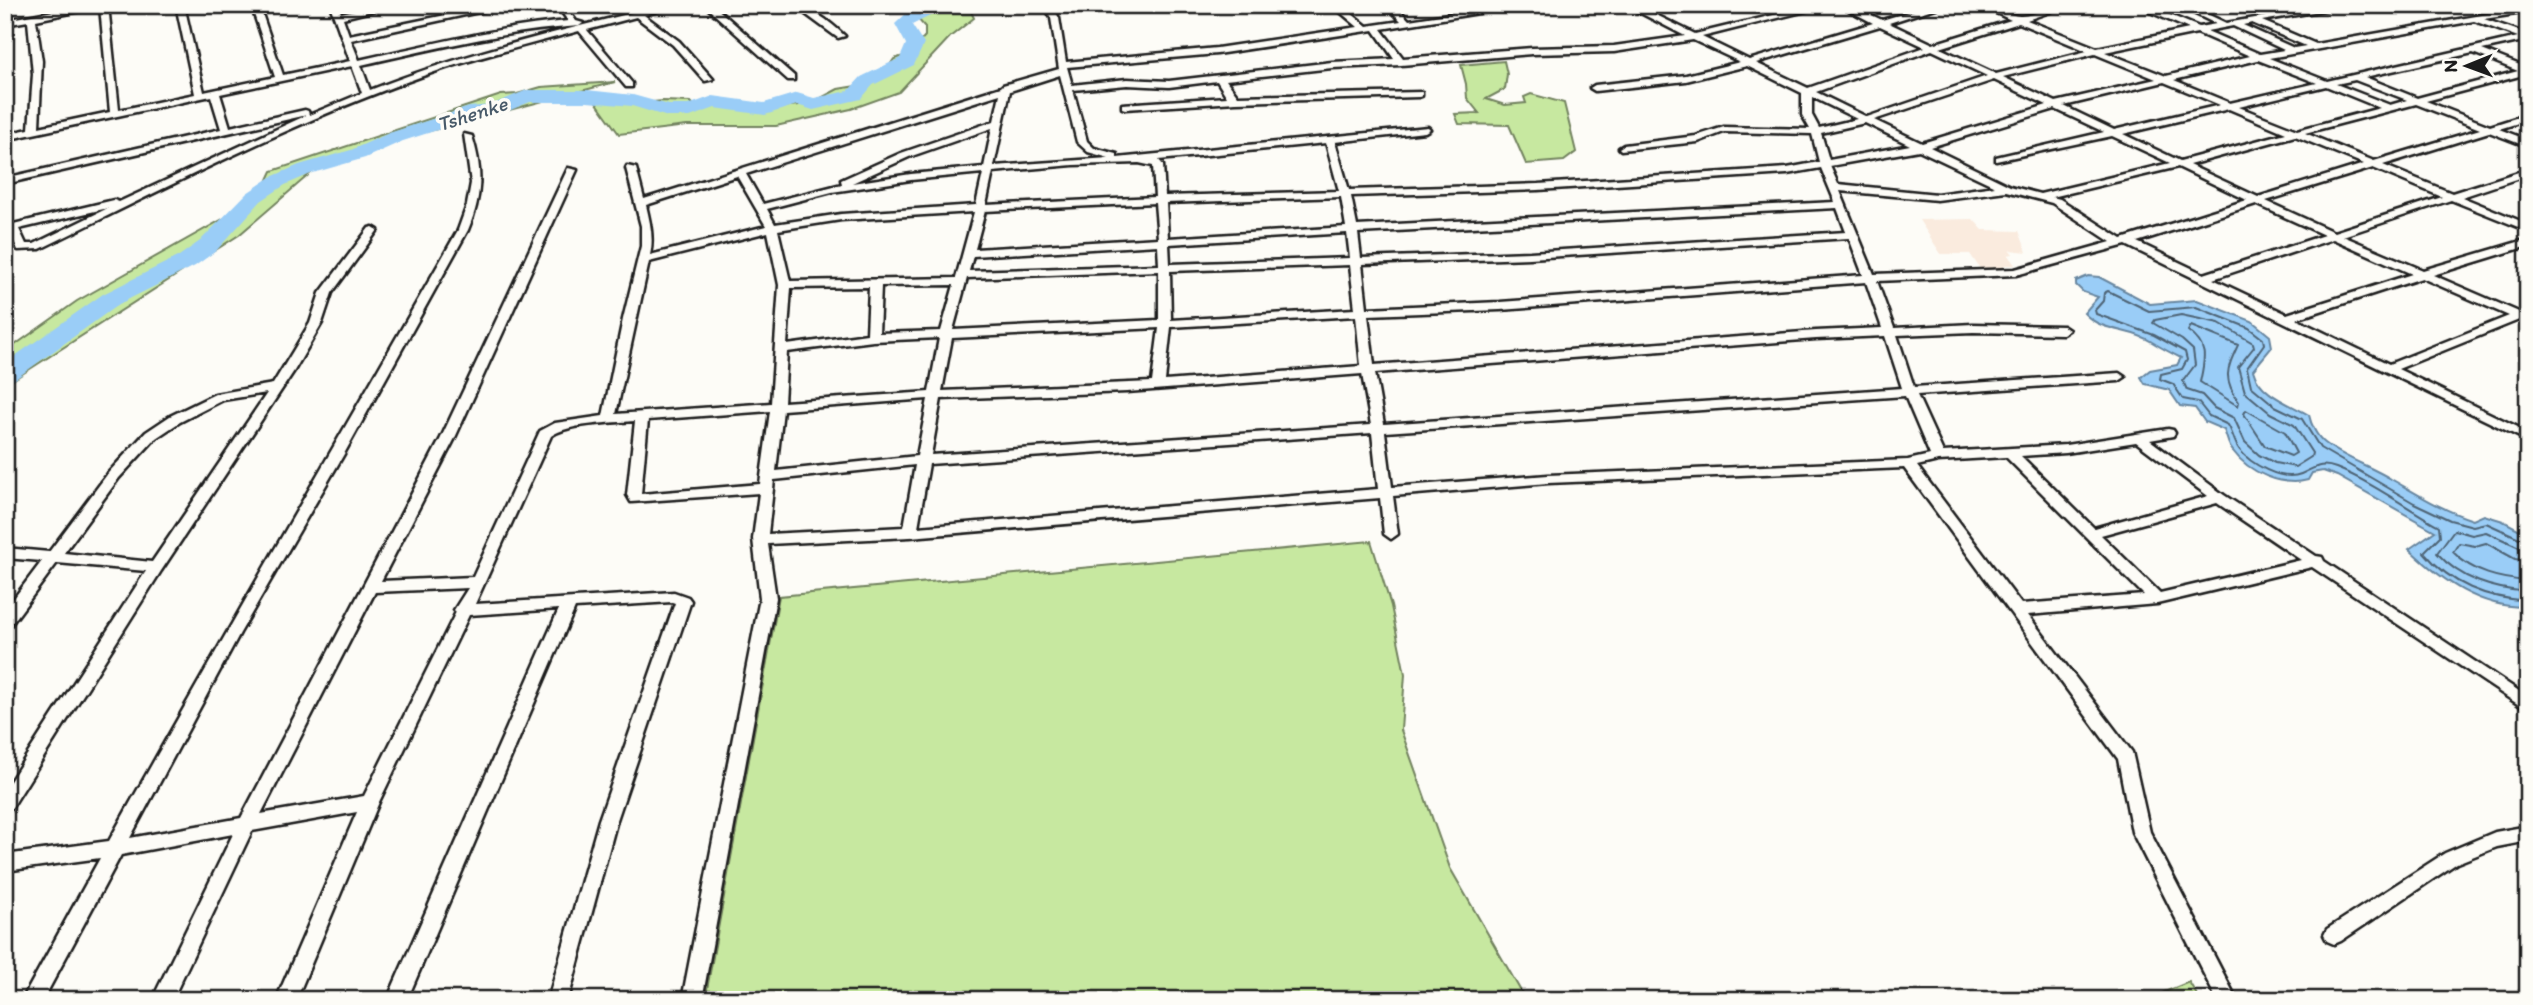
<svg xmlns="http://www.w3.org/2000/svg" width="2533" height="1005" viewBox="0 0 2533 1005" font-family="Itim,sans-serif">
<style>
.built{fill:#faebde}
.green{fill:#c7e8a0;stroke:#72825e;stroke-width:2}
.water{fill:#9acdf7;stroke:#68869f;stroke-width:2}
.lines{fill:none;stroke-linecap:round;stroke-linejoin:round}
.shore{stroke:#4e6374;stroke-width:2}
.river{fill:#9acdf7;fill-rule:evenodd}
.minor-casing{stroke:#1c1c1c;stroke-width:5}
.minor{fill:#fdfcf7;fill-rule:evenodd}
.labels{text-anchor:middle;stroke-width:7;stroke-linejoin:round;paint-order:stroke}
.far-water-label{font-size:21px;font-style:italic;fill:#485a69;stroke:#fdfcf7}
</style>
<rect width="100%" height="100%" fill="#fdfcf7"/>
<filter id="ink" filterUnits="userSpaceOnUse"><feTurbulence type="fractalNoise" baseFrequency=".0143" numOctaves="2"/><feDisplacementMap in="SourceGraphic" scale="14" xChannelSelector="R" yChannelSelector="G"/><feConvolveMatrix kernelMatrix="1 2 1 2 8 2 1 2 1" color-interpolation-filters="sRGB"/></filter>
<g filter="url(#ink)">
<!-- built -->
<path class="built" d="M1973,219L1983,230L2019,231L2027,252L2010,250L2013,254L2008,255L2015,265H2004L2009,272L1983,273L1970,254H1941L1919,220Z"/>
<!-- green -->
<path class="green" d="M926,5H968L974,18L950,37L899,92L851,109L776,126H687L619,134L594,99L610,96L630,104L663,101L691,102L697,108L735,105L752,110L799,105L821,98L838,89L862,85L887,69L894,59L909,54L925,36V27L916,17Z
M1504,61L1507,74L1505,89L1486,99L1505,105L1526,103L1524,97L1531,94L1564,103L1576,152L1564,161L1526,164L1509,125L1459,124L1455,114L1479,113L1467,98L1466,84L1461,65Z
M615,82L358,150L319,166L239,235L5,385V352L77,301L228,216L265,186L272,171L501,95L517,94L541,87Z
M1371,541L1391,606L1405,674L1401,730L1450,868L1526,1000H705L779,596Z
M2189,982L2200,1000H2145Z"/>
<!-- water -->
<path class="water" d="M2088,276L2099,277L2150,304L2197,300L2252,321L2270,336L2272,347L2253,370C2259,394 2290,404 2309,415C2311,425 2317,437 2325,443C2344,458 2370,466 2391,479C2419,495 2442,510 2473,520L2484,515L2503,521L2522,531L2528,538V607C2479,608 2443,581 2409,549L2435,531L2337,476L2323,471L2312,473L2308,480C2282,487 2249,473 2233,451C2228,446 2227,437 2224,430L2205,422L2195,408L2180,406L2169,390L2145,384L2141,377L2150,370L2177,365L2181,358C2171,353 2160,347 2152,342C2131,328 2102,333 2084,313L2098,297L2083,292L2076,285V281Z"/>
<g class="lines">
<!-- shore -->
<path class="shore" d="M2181,315L2219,323L2253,343L2254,347L2238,367L2245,392L2270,413L2294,425L2312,453L2311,457L2295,467L2275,463L2259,455L2245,442L2234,418L2214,408L2202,395L2187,390L2183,381L2195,365L2193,350L2182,340L2153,323L2155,320Z
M2191,326L2238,345C2227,369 2222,378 2239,402L2238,406L2200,382C2205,359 2209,346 2188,331Z
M2246,410L2285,432L2296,453L2291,456L2265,446L2244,414Z
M2528,542L2486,523L2473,526L2450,520L2414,503L2320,448L2302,419L2275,406L2251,386L2247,368L2264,344L2263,339L2249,328L2196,307L2149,311L2108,291L2104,293L2103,301L2095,310L2096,314L2154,335L2185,352L2187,360L2182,369L2161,374L2160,379L2173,384L2183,399L2198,402L2209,416L2228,425C2233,433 2234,442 2239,449C2250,464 2282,482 2301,474C2315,468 2320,462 2336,468C2370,481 2407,508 2439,526L2440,536L2424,552C2451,585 2486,598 2528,601
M2528,551L2486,532L2472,535L2454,530L2437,553C2461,580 2493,589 2528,592
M2528,561L2515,559L2486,543L2475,546L2459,543L2453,552C2473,573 2500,579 2528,581"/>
<!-- river -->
<path class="river" d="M927,5H952L912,25L924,44L914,65L873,85L861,99L813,110L797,105L765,115L715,108L690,117H668L632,106L587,102H530L501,114L478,117L403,141L365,158L313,173L285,185L261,201L216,251L195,266L119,304L14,380L5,382V363L103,294L179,256L200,241L247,193L271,177L299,165L351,150L389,133L469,107L491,105L527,90H587L633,95L669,105H688L713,96L764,103L797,93L814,98L848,91L861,77L900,58L906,44L895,24L909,11Z"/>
<!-- minor casing -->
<g class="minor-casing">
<path id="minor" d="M86,5H108L119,110L195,94L176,5H184L204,92L275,77L251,5H259L283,75L350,61L330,5H338L341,13L379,5H396L343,18L349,35L494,5H511L351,40L359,60C428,45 497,27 568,21L557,5H565L576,21L583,23L579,26C505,31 433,49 361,65L370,90C466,52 565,30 664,5H679L644,15L679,41L713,79L705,81L673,45L636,17L587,30L632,83V87H626L579,31C535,43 490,54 446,68C306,115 173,184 40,249L18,250L9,231L5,232V226L114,200L119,202L307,115L5,184V178L221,129L211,96L5,140V134L29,129L33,74L28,21L5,25V20ZM100,7L110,112L39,127L42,61L36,20ZM352,66L362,93L309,115L308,111L305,110L230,127L220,94ZM108,208L34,244H26L19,229Z
M704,5H713L794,76V80H788Z
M787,5C810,5 829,21 845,36L838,38L804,13Z
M1044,5H1052L1059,18L1066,62L1217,48L1358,27L1332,5H1341L1367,26L1401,21L1386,5H1395L1409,20L1506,5H1528L1381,29L1403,58L1532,48L1614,46L1685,36L1625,5H1636L1695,34L1815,5H1830L1702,37L1749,60L1873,23L1839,5H1850L1882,20L1931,5H1945L1889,23L1933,44L2011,20L1979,5C1995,5 2011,17 2021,16C2038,15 2052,5 2070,5L2027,20L2097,48L2189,29L2150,12L2149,10L2153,8L2199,27L2216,24L2177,5H2188L2226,23L2332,5H2354L2262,21L2316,44L2528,7V12L2484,19L2528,34V40L2482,50L2525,67L2527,74L2426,101L2490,126L2528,114V120L2499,129L2528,140V147L2489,132L2383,165L2452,193L2528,169V175L2462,197L2528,224V231L2451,200L2343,236L2423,270L2528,239V246L2433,275L2528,316V323L2519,320L2398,369L2528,432V441L2126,245L2016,275L1877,281L1894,328L1973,324L2063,326L2069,330L2063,334L1973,332L1897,335L1914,387L2119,373L2125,377L2119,381L1917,395L1943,452L2066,445L2168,429L2173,430L2175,433L2173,436L2150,440L2224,495L2316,556L2322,557L2324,561L2528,697V711L2312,567L2157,604L2028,615L2132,752L2150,832L2237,1000H2217L2132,832L2118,759L1904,468L1548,483L1393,496L1398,534L1391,539L1384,534L1380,498L910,537L768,544L776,598L702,1000H682L760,598L753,539L759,493L631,502L627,495L635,421C612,423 569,423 551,436L475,604L674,592L688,597L691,601L617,820L568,1000H548L599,820L675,603L672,602L575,608L407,1000H387L559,609L469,615L379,802L296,1000H276L357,812L252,831L172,1000H152L233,834L121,855L43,1000H22L100,858L5,871V855L109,841C223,636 342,434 458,230L467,205L471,183L464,134L472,136C483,170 482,197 468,230L344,454L240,633L130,838L241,818L440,440L568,168L577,170L454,440L381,581L473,577L540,431L555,423L603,416L623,319L641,246V226L626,168L627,166L636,168L644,199L1001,87L1003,85L1059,69L1051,18ZM2474,21L2518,37L2327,81L2269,58ZM2019,23L2087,51L1996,74L1940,48ZM2252,23L2306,46L2294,48L2243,25ZM1880,26L1925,47L1808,88L1756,63ZM2233,26L2284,50L2260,54L2207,31ZM1374,30L1394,59L1332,62L1169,81L1127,79L1072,85L1067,67L1217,54ZM2197,33L2250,56L2166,76L2105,52ZM1693,40L1740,62L1686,75L1595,85L1590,88L1595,91L1686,81L1747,66L1802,93V115L1810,129L1724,127L1696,136L1624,145L1619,148L1621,150L1698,142L1724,132L1812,134L1819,162L1787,168L1538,184L1349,190L1335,142L1425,132L1430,129L1428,127L1117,158V154L1094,148L1087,141L1073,90L1127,85L1169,87L1217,81L1227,97L1122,104V108L1125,109L1236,102L1419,97L1422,96V92L1238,96L1226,80L1332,68L1401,65L1532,54L1614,52ZM1932,50L1987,76L1867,117L1816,92ZM2473,53L2518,71L2417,98L2365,77ZM2095,54L2156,79L2056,102L2003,77ZM2258,60L2317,83L2230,103L2174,80ZM1060,75L1077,142L1088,152L1109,158L994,166L1010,91ZM1994,80L2047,105L1922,143L1874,120ZM2355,80L2407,100L2390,105L2336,84ZM2164,82L2220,105L2114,130L2064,106ZM2326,86L2380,108L2297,130L2239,107ZM1000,94L994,121L901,153L841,180L842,184L763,204L746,174ZM1812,97L1857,119L1819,128L1812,115ZM2416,104L2480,129L2374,161L2305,133ZM2055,109L2104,132L1996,157V161L2112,136L2170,163L2040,194L2010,186L1930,147ZM2229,109L2286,133L2180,161L2123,134ZM1865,123L1910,145L1829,160L1821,133ZM992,128L984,167L911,174L852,183L909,157ZM2295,136L2364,164L2258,197L2189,165ZM1326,143L1339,191L1165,196L1163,165L1159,160ZM1919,150L1995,186L1937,194L1838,184L1830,166ZM1139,163L1153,166L1155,197L986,205L993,172L1073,165ZM2178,167L2247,200L2122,239L2060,199L2052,197ZM1821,168L1835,202L1357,226L1351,196L1538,190L1787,174ZM2373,168L2442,197L2334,232L2266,201ZM983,173L976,205L841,214L775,224L767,209L832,192L911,180ZM737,176L766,226L650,255C654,238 650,222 646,205ZM1840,191L1937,200L2006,191L2052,203L2111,242L2015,269L1874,274ZM1341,197L1346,227L1168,238L1166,203ZM1155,203L1158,238L975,249L985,211ZM2256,204L2324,235L2204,274L2137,242ZM1837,208L1846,232L1530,252L1361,258L1358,233ZM974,212L956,278L790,281L778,230L841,220ZM768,232L779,285L771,403L616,414L649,262ZM1347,233L1350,258L1170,264L1169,244ZM1849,238L1863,275L1500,302L1367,308L1362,264L1530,258ZM2333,239L2412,274L2287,314L2213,279ZM1158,245L1159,265L969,271L973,256ZM1350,265L1355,309L1171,320L1170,271ZM1159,271V320L953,330L967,278ZM2422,278L2509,316L2389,364L2296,319ZM1866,282L1882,328L1816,331L1374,365L1368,315L1500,310ZM954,285L941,331L879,333L881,286ZM869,287L867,334L787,345L791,288ZM1356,316L1361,366L1165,381L1171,327ZM1159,328L1152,382L942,391L952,338ZM1885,336L1902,388L1384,424L1375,373L1816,339ZM939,338L929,392L784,402L787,352L873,341ZM1362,374L1371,425L931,455L941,399L1127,392ZM1905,396L1930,455L1908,460L1548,475L1392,487L1385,432ZM928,399L917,456L776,471L783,410ZM770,411L760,484L641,494L648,420ZM1372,433L1378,489L918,527L929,464ZM2136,442L2208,496L2094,528L2021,456L2066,453ZM2006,457L2144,595L2021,604L1917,466L1938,461ZM915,465L904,527L768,534L774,480ZM2217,503L2301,560L2160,593L2101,535ZM468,588L454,610L456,612L364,796L261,814L375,592Z
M373,227L378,230L332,293L322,323L294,371L161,571L11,809L5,811V789L146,571L57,563L10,626L5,627V610L42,561L5,558V548L49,552L109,472L146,432L170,416L215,394L273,384L310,323L320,293L369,228ZM267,393L152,562L64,553L119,478L156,438L180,422L223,400Z
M2528,826V841L2497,847L2457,863L2341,941L2334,944L2327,941L2324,935L2327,929L2445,853L2495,832Z"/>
</g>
<!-- minor -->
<use href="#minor" class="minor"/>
</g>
</g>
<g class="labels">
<!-- far-water labels -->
<g class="far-water-label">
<text transform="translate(472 114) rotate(-18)" y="7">Tshenke</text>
</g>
</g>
<!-- margin -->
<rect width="2533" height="1005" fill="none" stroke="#fdfcf7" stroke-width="28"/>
<rect x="14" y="14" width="2505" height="977" fill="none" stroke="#1c1c1c" stroke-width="2.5" filter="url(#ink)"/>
<!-- north arrow -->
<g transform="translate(2467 66) rotate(269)" stroke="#fdfcf7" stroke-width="5" paint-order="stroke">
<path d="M0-5L12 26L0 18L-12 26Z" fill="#1c1c1c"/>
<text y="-10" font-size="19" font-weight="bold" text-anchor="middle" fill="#1c1c1c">N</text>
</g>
</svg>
